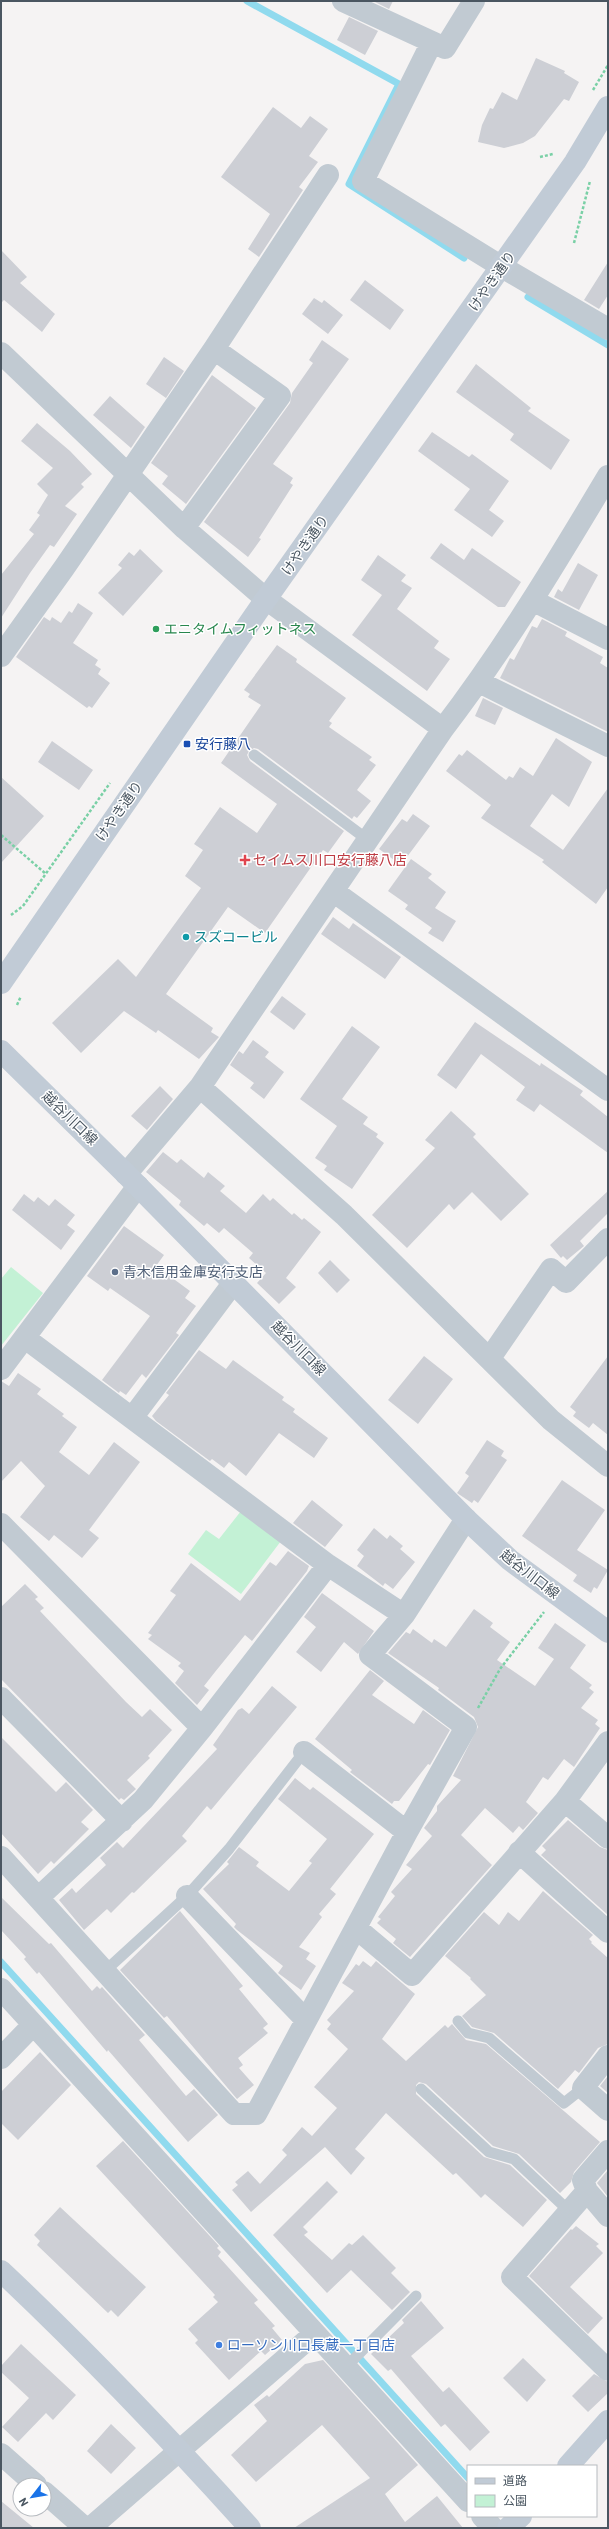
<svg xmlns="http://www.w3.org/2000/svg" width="609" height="2529" viewBox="0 0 609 2529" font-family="Barlow,'Noto Sans JP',sans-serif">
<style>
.green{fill:#c3f1d5}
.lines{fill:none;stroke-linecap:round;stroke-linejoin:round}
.stream{stroke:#90daee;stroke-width:7}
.building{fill:#cdcfd5}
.path{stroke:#7ad0a6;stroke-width:2.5;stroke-dasharray:3 2;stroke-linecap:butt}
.lane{stroke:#c1cad2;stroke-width:11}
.street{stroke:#c1cad2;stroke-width:22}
.secondary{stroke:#c1cbd6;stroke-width:22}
.leisure-dot{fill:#2e9e5b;stroke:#fff;stroke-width:1.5}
.transit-dot{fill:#1a4fb4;stroke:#fff;stroke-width:1.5}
.health-dot{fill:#e0444e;stroke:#fff;stroke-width:1.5}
.culture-dot{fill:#0f9aa8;stroke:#fff;stroke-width:1.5}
.service-dot{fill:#5c6f8a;stroke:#fff;stroke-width:1.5}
.shop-dot{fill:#3f7fe0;stroke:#fff;stroke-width:1.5}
.labels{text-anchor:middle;stroke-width:3;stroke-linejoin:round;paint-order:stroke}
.street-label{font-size:14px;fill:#4a5661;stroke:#fff}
.leisure-label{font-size:14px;fill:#27864d;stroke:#fff;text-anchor:start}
.transit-label{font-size:14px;fill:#164399;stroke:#fff;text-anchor:start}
.health-label{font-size:14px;fill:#be3a42;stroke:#fff;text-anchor:start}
.culture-label{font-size:14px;fill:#0d838f;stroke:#fff;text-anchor:start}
.service-label{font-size:14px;fill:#4e5e75;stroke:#fff;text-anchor:start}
.shop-label{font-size:14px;fill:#366cbe;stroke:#fff;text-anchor:start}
</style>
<rect width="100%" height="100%" fill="#f5f3f3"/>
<!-- green -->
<path class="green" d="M11,1267L43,1293L1,1346V1279Z
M241,1511L281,1541L241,1594L188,1554L206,1530L219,1539Z"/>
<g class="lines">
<!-- stream -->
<path class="stream" d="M247,1L399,84L349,184L464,258
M528,297L608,345
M1,1962L468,2478"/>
</g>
<!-- building -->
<path class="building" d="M373,1H393L389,9Z
M349,17L378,31L365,55L337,40Z
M536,58L565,71L564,73L579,82L569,101L564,99L535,136L523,143L504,148L478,142L482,125L490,108L493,109L502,92L517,100Z
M273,107L301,128L310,116L328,129L309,156L318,162L299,187L303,190L259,257L248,249L270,214L221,177Z
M1,250L27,277L20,283L55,314L42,332L4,300L1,303Z
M608,262V295L599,309L584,300Z
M365,280L404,310L390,330L350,300Z
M314,298L322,303L324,300L343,315L328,334L302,314Z
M322,340L349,359L273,464L293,478L290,483L293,485L259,538L261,539L248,557L204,522L290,403L292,393L313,363L309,360Z
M164,357L184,371L166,398L146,384Z
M476,364L531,408L528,411L570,440L551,470L510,440L514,434L456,392Z
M212,375L256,408L186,504L162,484L168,476L151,463Z
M110,396L145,427L131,448L93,415Z
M37,423L70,451L92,474L81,484L84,487L65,506L77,514L54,547L50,545L30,573L1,618V575L34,534L29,530L40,515L37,513L48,495L37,484L53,468L21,441Z
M432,432L469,457L472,454L509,481L489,510L504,521L492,537L454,510L470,489L418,451Z
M441,543L464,560L472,548L521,582L505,607H498L430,558Z
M140,549L163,571L123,616L98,593L122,568L118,565L129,552L134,556Z
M378,555L406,575L401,581L412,588L397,609L439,641L434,648L450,659L427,691L352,635L382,595L361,580Z
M578,563L598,575L579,610L554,597L558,589L562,592Z
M78,603L93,613L73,643L98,660L95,665L101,669L98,674L110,683L92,708L89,706L87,708L16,657L44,617L50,621L52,617L61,623L69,611L72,613Z
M542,619L567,632L565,636L603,657L600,663L608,668V732L500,678L510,658L514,660L532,626L537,628Z
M277,645L297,659L296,662L346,698L329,721L332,723L329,727L372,757L369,760L376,765L357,790L371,801L357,818L354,816L352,819L258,749L254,748L249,751L247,755L250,761L344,831L328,853L323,850L265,933L228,907L166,994L213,1028L211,1032L219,1037L199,1059L158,1030L156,1033L124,1011L81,1053L52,1023L118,959L136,977L201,888L185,876L203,850L194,844L220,807L257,833L277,804L221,763L261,705L248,697L250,694L244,690Z
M483,698L503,708L495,725L475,716Z
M556,738L592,762L569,807L552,794L530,826L563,850L608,788V887L596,904L542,862L544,860L481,818L491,805L446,771L459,754L462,756L467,750L506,780L509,776L513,778L520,767L533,776Z
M52,741L93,770L79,790L38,762Z
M1,777L44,816L1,863Z
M413,814L430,826L401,865L379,849L402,819L407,822Z
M411,859L432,874L428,878L446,892L435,908L456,921L443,942L428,933L432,928L405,909L408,905L388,891Z
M333,917L349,929L353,923L401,957L385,979L321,934Z
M282,996L306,1014L294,1030L270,1012Z
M475,1022L540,1066L541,1063L583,1091L580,1095L608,1117V1153L540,1104L534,1112L516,1100L525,1087L481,1054L456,1089L437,1075Z
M352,1026L380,1047L342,1099L368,1117L363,1124L378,1134L376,1137L384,1143L352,1189L324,1170L327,1166L315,1158L337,1126L300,1099Z
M253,1040L269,1052L265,1057L284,1072L264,1099L250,1088L254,1083L230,1065L239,1051L243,1054Z
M160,1086L173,1099L147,1130L131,1116Z
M451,1111L476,1134L473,1137L529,1194L501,1221L472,1192L454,1210L449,1204L407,1248L372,1215L435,1148L425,1140Z
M163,1152L177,1163L181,1159L204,1178L208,1172L225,1186L220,1191L246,1213L263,1194L270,1201L273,1198L292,1215L294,1213L302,1220L304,1218L321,1232L286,1278L296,1287L279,1304L257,1283L266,1273L249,1258L253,1253L224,1228L219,1233L207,1223L204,1226L179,1205L181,1201L146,1172Z
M608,1191V1213L580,1241L584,1246L567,1260L563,1256L561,1258L550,1245Z
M24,1194L34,1202L38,1197L49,1206L55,1199L75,1215L67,1225L75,1231L61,1250L12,1210Z
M124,1226L164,1255L156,1266L190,1291L185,1298L196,1306L176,1333L179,1335L146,1378L142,1374L126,1395L120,1391L119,1393L102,1380L150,1316L110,1288L108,1291L87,1276Z
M330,1260L350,1280L337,1293L318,1273Z
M199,1350L226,1369L233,1360L284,1397L282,1400L295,1409L293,1412L328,1438L314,1458L279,1433L246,1476L229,1462L224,1468L212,1459L210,1461L156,1421L152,1416L169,1395L166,1393Z
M424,1356L453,1379L418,1424L388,1400Z
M608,1356V1435L593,1423L589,1428L573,1416L576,1412L570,1407Z
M18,1373L41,1389L37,1394L64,1414L62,1416L77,1427L59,1452L89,1475L114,1442L140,1462L89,1530L99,1538L82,1558L54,1535L49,1541L20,1517L45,1486L21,1461L1,1482V1381L9,1386Z
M487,1440L504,1451L501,1456L507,1460L478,1503L474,1500L472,1503L457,1493L469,1476L465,1473Z
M562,1480L605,1510L577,1550L608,1570L597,1589L594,1587L591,1593L573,1581L577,1575L522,1536Z
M312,1500L343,1525L325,1547L293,1523Z
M374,1528L387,1539L390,1535L403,1546L400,1549L415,1562L393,1589L385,1583L383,1586L357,1566L364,1556L357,1550Z
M288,1551L309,1566L307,1571L252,1641L245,1635L215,1672L204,1686L209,1690L197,1705L175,1683L184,1671L178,1666L181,1663L148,1639L152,1635L148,1633L176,1595L170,1591L191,1563L240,1601L270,1562L276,1566Z
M25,1584L38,1597L35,1599L44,1608L40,1611L126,1702L142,1717L150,1709L172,1730L148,1756L150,1758L127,1780L136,1789L124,1800L121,1798L119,1800L1,1679V1607Z
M322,1593L374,1631L358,1654L344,1642L321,1672L296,1652L316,1627L304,1617Z
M474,1609L493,1623L490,1627L510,1642L497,1660L535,1686L554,1659L538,1648L555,1623L586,1645L570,1668L592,1685L589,1688L594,1692L581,1708L598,1720L595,1724L600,1728L574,1767L564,1759L548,1780L543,1777L526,1802L538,1813L523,1830L519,1826L513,1833L485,1808L461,1835L492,1865L410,1957L393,1943L396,1939L377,1923L381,1919L378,1917L395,1896L391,1892L412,1869L406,1865L432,1836L424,1828L437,1811V1806L461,1780L453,1776L478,1727L474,1717L438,1690L439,1688L388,1653L406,1632L410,1634L413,1629L432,1643L434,1639L446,1647Z
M370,1670L384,1681L372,1695L414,1724L423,1710L450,1730L430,1765L428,1764L399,1801H394L392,1804L350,1772L352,1770L315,1739Z
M272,1686L297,1707L211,1810L207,1806L182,1836L187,1841L134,1893L132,1892L111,1913L107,1909L84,1930L59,1900L72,1888L76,1893L106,1865L100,1858L117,1842L123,1848L217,1749L213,1745L238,1710L242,1708L249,1714Z
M1,1737L56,1792L66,1782L93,1810L81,1822L89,1829L54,1864L51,1861L38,1874L1,1833Z
M295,1778L310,1790L313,1787L374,1834L330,1889L336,1894L319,1914L322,1917L299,1947L310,1953L306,1959L316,1966L301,1990L278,1973L283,1966L237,1930L234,1927L236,1924L203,1889L229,1864L227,1862L239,1847L259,1862L256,1866L289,1891L312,1863L309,1861L327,1839L278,1799Z
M568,1820L600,1847L608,1850V1915L541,1855L546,1850L542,1846Z
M543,1891L593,1935L589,1939L592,1942L591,1943L608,1958V2044L598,2048L579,2073L575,2070L558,2089L494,2033L472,2027L462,2016L486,1995L470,1979L471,1978L445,1956L484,1912L499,1925L508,1912L519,1921Z
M1,1897L49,1944L51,1943L92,1991L97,1986L100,1989L102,1987L145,2035L139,2040L186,2096L194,2089L218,2115L188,2142L108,2050L107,2052L39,1972L37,1974L24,1959L26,1957L1,1930Z
M180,1911L243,1986L239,1989L268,2024L263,2028L268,2033L238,2058L243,2065L239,2068L254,2085L237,2099L167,2016L164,2018L120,1970Z
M363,1961L371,1967L376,1961L415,1994L382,2039L406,2061L445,2025L448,2028L452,2024L466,2040L486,2044L600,2142L574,2172L571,2182L560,2193L519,2154L493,2146L426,2084L419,2082L416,2085V2094L484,2157L510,2165L547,2200L523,2227L485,2194L481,2198L456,2173L453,2175L386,2113L355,2149L365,2158L351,2175L325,2147L251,2212L232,2190L238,2185L235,2182L248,2171L260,2184L287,2155L282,2150L302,2127L312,2136L337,2108L314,2087L348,2049L327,2029L331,2024L327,2020L354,1991L342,1983L356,1964L359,1966Z
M40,2052L71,2085L18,2140L1,2123V2092Z
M608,2076V2093L600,2086Z
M123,2141L219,2246L217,2248L221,2252L218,2256L258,2300L254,2303L275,2326L272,2328L282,2340L265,2355L261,2351L229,2380L195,2343L198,2340L188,2329L218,2302L213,2297L215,2295L96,2166Z
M608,2170V2197L597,2183Z
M327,2181L338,2192L303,2227L308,2232L304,2235L332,2260L349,2243L352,2245L363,2235L396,2268L391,2273L410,2292L392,2310L351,2270L327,2293L273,2235Z
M60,2207L146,2287L118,2317L111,2310L108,2313L37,2245L40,2241L34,2235Z
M576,2226L599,2244L596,2246L603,2253L570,2287L603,2318L588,2334L529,2276L571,2229L572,2230Z
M421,2301L444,2328L411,2356L443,2392L449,2387L490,2432L470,2451L445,2424L441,2427L391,2369L388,2371L371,2354L404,2323L402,2320Z
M21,2344L76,2395L53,2420L46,2413L18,2442L2,2427L29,2398L1,2372V2366Z
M523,2358L546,2380L527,2402L503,2378Z
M323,2360L418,2465L385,2494L405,2522L437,2496L463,2528H294L370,2478L322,2425L256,2482L231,2455L267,2421L254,2405L267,2395L269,2397L305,2364Z
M594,2374L608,2382V2393L588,2412L572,2396Z
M111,2424L136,2448L111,2474L87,2451Z
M1,2501L34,2528H1Z"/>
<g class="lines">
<!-- path -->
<path class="path" d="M593,90L608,65
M540,157L553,154
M574,243L590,181
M1,835L46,874
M11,915L23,906L110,783
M17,1005L21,996
M478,1708L500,1669L544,1612"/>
<!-- lane -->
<path class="lane" d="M254,755L368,840
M105,1971L187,1896L229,1849L304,1752
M458,2021L468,2033L489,2038L564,2103L583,2088
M421,2089L489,2152L514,2159L569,2211
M345,2368L416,2296"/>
<!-- street -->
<path class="street" d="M343,1L445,48L474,1
M432,42L363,181L502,267L608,329
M1,353L184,528L266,599L443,729
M184,528L280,396L214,349
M534,601L608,639
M1,656L64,568L214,349L328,175
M479,682L608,746
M333,891L608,1090
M200,1087L344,1215L551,1420L608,1466
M126,1174L200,1087L443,729C505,648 556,563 608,476
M25,1338L328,1565
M490,1358L551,1269L566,1282L608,1239
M1,1369L138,1186
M132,1418L234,1282
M1,1524L202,1728
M1,1698L122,1821
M304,1752L407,1832
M565,1801L608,1838
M519,1852L608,1932
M1,1857L234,2114H256L407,1832L466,1727L370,1655L404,1615L466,1519
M187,1896L305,2019
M39,1897L143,1800L202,1728L328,1565L404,1615
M356,1928L412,1975L565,1801L608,1742
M1,1989L468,2501
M608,2056L583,2088L608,2110
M1,2058L33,2025
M608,2151L583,2180L587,2191L608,2216
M587,2191L512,2277L608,2370
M1,2454L36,2485
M44,2492L85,2528
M482,2516L493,2528
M90,2528L314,2334"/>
<!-- secondary -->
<path class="secondary" d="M1,983L266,599L575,162L608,107
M1,1051L126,1174L466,1519L510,1560L608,1632
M1,2271C88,2353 170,2439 250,2528
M568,2466L608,2421
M508,2528L521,2516"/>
</g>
<!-- markers -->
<circle class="leisure-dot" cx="156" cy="629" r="4"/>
<rect class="transit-dot" x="183" y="740" width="8" height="8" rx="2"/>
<path class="health-dot" d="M243 854h4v4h4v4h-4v4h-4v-4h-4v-4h4z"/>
<circle class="culture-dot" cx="186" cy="937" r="4"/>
<circle class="service-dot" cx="115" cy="1272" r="4"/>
<circle class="shop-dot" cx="219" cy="2345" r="4"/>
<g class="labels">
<!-- street labels -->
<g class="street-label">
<text transform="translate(492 281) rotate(-55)" y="5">けやき通り</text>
<text transform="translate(305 545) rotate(-55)" y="5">けやき通り</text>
<text transform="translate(119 811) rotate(-55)" y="5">けやき通り</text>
<text transform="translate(70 1118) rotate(44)" y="5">越谷川口線</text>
<text transform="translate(299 1348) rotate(45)" y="5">越谷川口線</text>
<text transform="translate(530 1574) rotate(38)" y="5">越谷川口線</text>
</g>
<!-- leisure labels -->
<g class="leisure-label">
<text x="164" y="634">エニタイムフィットネス</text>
</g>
<!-- transit labels -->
<g class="transit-label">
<text x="195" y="749">安行藤八</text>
</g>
<!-- health labels -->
<g class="health-label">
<text x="253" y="865">セイムス川口安行藤八店</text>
</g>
<!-- culture labels -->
<g class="culture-label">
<text x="194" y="942">スズコービル</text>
</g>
<!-- service labels -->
<g class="service-label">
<text x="123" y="1277">青木信用金庫安行支店</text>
</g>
<!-- shop labels -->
<g class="shop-label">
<text x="227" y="2350">ローソン川口長蔵一丁目店</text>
</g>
</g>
<!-- border -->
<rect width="609" height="2529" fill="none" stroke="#4a5661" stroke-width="4"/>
<!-- legend -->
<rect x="467" y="2465" width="130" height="52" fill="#ffffff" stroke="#b7bbc0"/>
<rect x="475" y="2478" width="20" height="6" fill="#c1cbd6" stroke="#b7bbc0"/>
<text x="503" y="2485" font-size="12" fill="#4a5661">道路</text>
<rect x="475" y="2495" width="20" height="12" fill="#c3f1d5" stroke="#b7bbc0"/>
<text x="503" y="2505" font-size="12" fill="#4a5661">公園</text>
<!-- north arrow -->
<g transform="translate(32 2497) rotate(239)"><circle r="19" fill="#ffffff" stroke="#b7bbc0"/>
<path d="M0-3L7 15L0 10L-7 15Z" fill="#1a73e8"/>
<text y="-6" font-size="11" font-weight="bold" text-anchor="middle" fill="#4a5661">N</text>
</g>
</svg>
